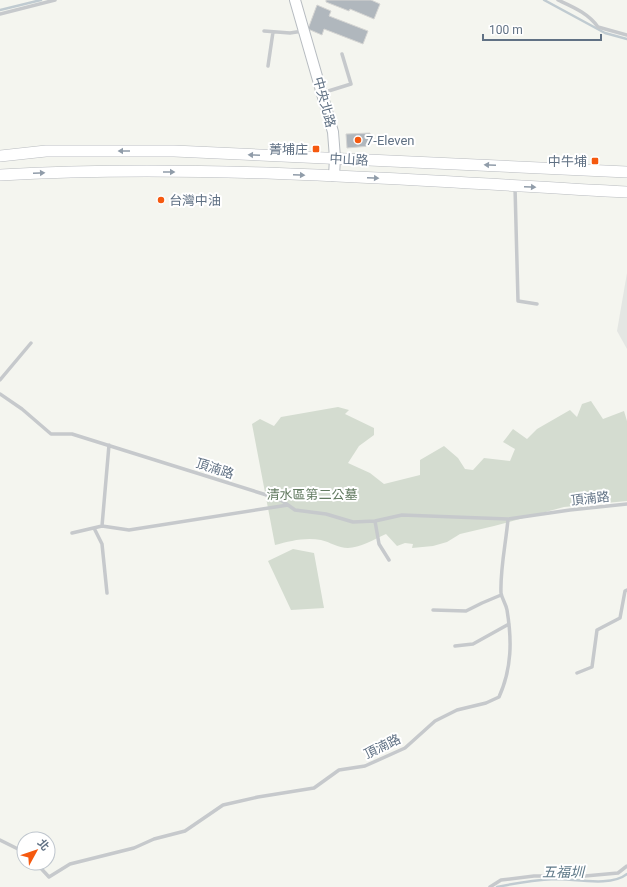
<svg xmlns="http://www.w3.org/2000/svg" width="627" height="887" viewBox="0 0 627 887" font-family="Roboto,'Noto Sans TC',sans-serif">
<style>
.built{fill:#e4e6e3}
.green{fill:#d4dcd0}
.lines{fill:none;stroke-linecap:round;stroke-linejoin:round}
.stream{stroke:#c0cbd1;stroke-width:2.5}
.building{fill:#b0b7bd;stroke:#d5d5d3}
.secondary-casing{stroke:#b7bcc1;stroke-width:12}
.primary-casing{stroke:#b8bbbf;stroke-width:12}
.lane{stroke:#c6c9cc;stroke-width:3.5}
.secondary{stroke:#fff;stroke-width:10}
.primary{stroke:#fff;stroke-width:11}
.oneway{fill:#909ca9}
.poi-dot{fill:#f5590f;stroke:#fff;stroke-width:1.5}
.labels{text-anchor:middle;stroke-width:4;stroke-linejoin:round;paint-order:stroke}
.street-label{font-size:13px;fill:#607184;stroke:#fff}
.poi-label{font-size:13px;fill:#607184;stroke:#fff;text-anchor:start}
.park-label{font-size:13px;fill:#627a60;stroke:#fff}
.water-label{font-size:14px;font-style:italic;fill:#607a89;stroke:#fff}
</style>
<rect width="100%" height="100%" fill="#f4f5ef"/>
<!-- built -->
<path class="built" d="M627,273V349L617,331Z"/>
<!-- green -->
<path class="green" d="M591,401L603,419L624,411L627,421V501L564,507L494,526L460,534L447,542L433,546L412,548L413,544L405,543L397,546L386,534C375,539 359,548 348,548C338,548 330,542 321,540C305,537 290,541 275,545L252,424L260,419L274,426L281,417L338,407L349,410L345,414L374,428V435L359,446L348,463L370,473L384,484L420,475V460L444,446L458,458L465,469L473,470L484,458L510,461L515,449L503,442L513,429L527,439L537,429L570,410L577,417L582,404Z
M293,549L314,553L324,608L291,610L268,561Z"/>
<g class="lines">
<!-- stream -->
<path class="stream" d="M544,0L605,33L627,39
M0,10L41,0
M497,887C516,883 536,880 555,879C575,879 612,887 627,874"/>
</g>
<!-- building -->
<path class="building" d="M326,0H371L380,4L374,19L350,9L349,11L326,2Z
M317,5L331,11L329,16L368,31L363,44L324,29L322,35L308,29Z
M370,133V146L347,148L346,134Z"/>
<g class="lines">
<!-- secondary casing -->
<g class="secondary-casing">
<path id="secondary" d="M295,0L333,132L335,158L334,176"/>
</g>
<!-- primary casing -->
<g class="primary-casing">
<path id="primary" d="M0,156L46,151H174L627,172
M0,175C208,163 420,181 627,192"/>
</g>
<!-- lane -->
<path class="lane" d="M558,0C573,7 588,13 598,27L627,35
M0,14L55,0
M264,31L290,33L303,31
M268,66L273,32
M322,93L351,84L342,54
M515,187L518,301L537,304
M0,380L31,343
M0,394L22,409L51,434H72L273,497L281,500L295,510L326,514L353,522L375,521L402,515L508,519L570,510L627,504
M375,521L379,544L389,560
M102,526L109,445
M94,528L102,544L107,593
M72,533L102,526L129,530L288,505
M433,610L466,611L482,603L501,595
M455,646L473,644L509,624
M577,673L592,667L597,630L620,618L625,591L627,590
M0,840L24,852
M36,863L49,877L70,864L134,848L154,839L185,831L223,805L258,797L314,788L339,770L365,766L405,748L435,721L457,710L486,703L499,697C512,668 512,640 507,610C506,604 502,599 501,593C500,569 506,543 508,519
M490,887L501,880L534,876H585L618,873L627,866"/>
<!-- secondary -->
<use href="#secondary" class="secondary"/>
<!-- primary -->
<use href="#primary" class="primary"/>
</g>
<!-- one-way arrows -->
<defs><path id="oneway-solid" d="M-6-.8H1V-3.2L6.5 0L1 3.2V.8H-6Z"/></defs>
<g class="oneway">
<use href="#oneway-solid" transform="translate(124 151) rotate(-180)"/>
<use href="#oneway-solid" transform="translate(254 155) rotate(-178)"/>
<use href="#oneway-solid" transform="translate(490 165) rotate(-177)"/>
<use href="#oneway-solid" transform="translate(169 172)"/>
<use href="#oneway-solid" transform="translate(39 173) rotate(-2)"/>
<use href="#oneway-solid" transform="translate(299 175) rotate(2)"/>
<use href="#oneway-solid" transform="translate(373 178) rotate(3)"/>
<use href="#oneway-solid" transform="translate(530 187) rotate(3)"/>
</g>
<!-- markers -->
<g class="poi-dot">
<circle cx="358" cy="140" r="4"/>
<rect x="312" y="145" width="8" height="8" rx="2"/>
<rect x="591" y="157" width="8" height="8" rx="2"/>
<circle cx="161" cy="200" r="4"/>
</g>
<g class="labels">
<!-- street labels -->
<g class="street-label">
<text transform="translate(325 102) rotate(75)" y="5">中央北路</text>
<text transform="translate(349 159) rotate(3)" y="5">中山路</text>
<text transform="translate(215 468) rotate(18)" y="5">頂湳路</text>
<text transform="translate(590 498) rotate(-6)" y="5">頂湳路</text>
<text transform="translate(382 746) rotate(-26)" y="5">頂湳路</text>
</g>
<!-- poi labels -->
<g class="poi-label">
<text x="366" y="145">7-Eleven</text>
<text x="308" y="154" text-anchor="end">菁埔庄</text>
<text x="587" y="166" text-anchor="end">中牛埔</text>
<text x="169" y="205">台灣中油</text>
</g>
<!-- park labels -->
<g class="park-label">
<text x="312" y="499">清水區第二公墓</text>
</g>
<!-- water labels -->
<g class="water-label">
<text x="563" y="877">五福圳</text>
</g>
</g>
<!-- north arrow -->
<g transform="translate(36 851) rotate(50)"><circle r="19" fill="#ffffff" stroke="#bfc6ce"/>
<path d="M0-3L7 15L0 10L-7 15Z" fill="#f5590f"/>
<text y="-6" font-size="11" font-weight="bold" text-anchor="middle" fill="#607184">北</text>
</g>
<!-- scale -->
<path d="M483 34v6h118v-6" fill="none" stroke="#607184" stroke-width="2"/>
<text x="489" y="34" font-size="12" fill="#607184" stroke="#ffffff" stroke-width="3" paint-order="stroke">100 m</text>
</svg>
